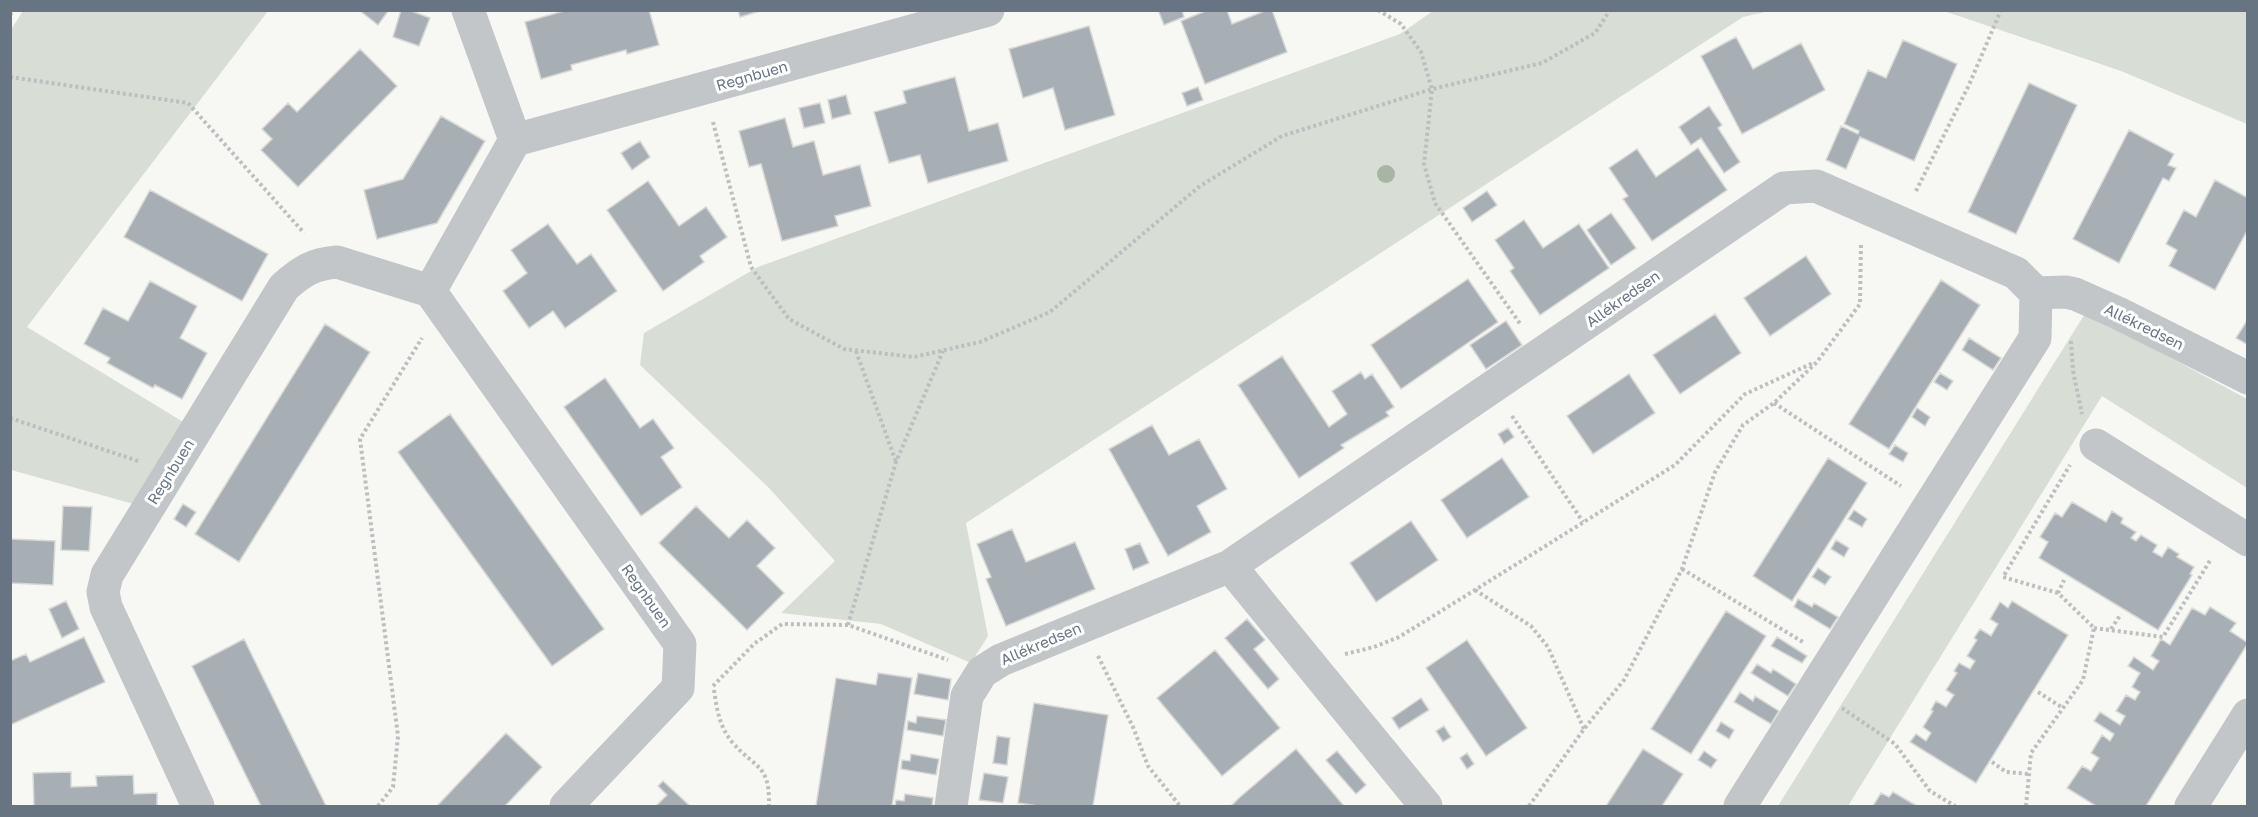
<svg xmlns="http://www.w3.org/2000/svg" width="2258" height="817" viewBox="0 0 2258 817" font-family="'Golos Text',sans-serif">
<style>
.green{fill:#d8ded5}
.building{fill:#a7afb4;stroke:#d8d8d6;stroke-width:1.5}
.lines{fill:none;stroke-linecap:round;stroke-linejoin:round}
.path{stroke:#bcbec0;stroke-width:4;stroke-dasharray:3 3;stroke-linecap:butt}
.minor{stroke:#c2c6c9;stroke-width:33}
.tree{fill:#a9b3a6}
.labels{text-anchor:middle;stroke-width:6;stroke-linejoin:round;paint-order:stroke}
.street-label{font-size:15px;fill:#677583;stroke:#fff}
</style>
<rect width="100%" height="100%" fill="#f7f7f4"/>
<!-- green -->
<path class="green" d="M23,11H268L27,327L185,423L141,506L11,470L10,31Z
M1433,11H1769L1743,17L966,523L988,636L971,663L881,624L781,613L835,561L769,488L640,365L644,333L758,267L1400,34Z
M1944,11H2247V124L2121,71Z
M2086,312L2247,399V488L2102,396L1848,806H1778Z"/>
<!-- building -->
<path class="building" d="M359,10H389L378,25Z
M401,10H409L430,18L419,46L393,37Z
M567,10H649L659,45L627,54L626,50L571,65L572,70L541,79L525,22Z
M738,10H763L740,17Z
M1158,10H1182L1184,17L1164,25Z
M1208,10H1227L1232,24L1267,10H1272L1287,52L1205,84L1181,21Z
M1089,26L1115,115L1065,130L1053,88L1023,98L1009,49Z
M1736,37L1753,69L1801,43L1825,90L1742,134L1701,56Z
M1903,40L1957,64L1914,161L1860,137L1846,169L1826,160L1841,126L1858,134L1859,131L1844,124L1868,70L1886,78Z
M360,49L397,86L298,187L261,150L272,139L262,129L288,103L297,112Z
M955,77L969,131L998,123L1008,161L928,183L920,155L889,163L874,112L906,103L903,91Z
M2029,83L2077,105L2016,234L1968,212Z
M1198,87L1203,100L1187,106L1182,93Z
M846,95L851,114L832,119L828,100Z
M820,103L825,123L804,128L799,108Z
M1709,106L1722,125L1718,128L1740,162L1724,173L1701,138L1691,145L1679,127Z
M441,116L485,141L437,223L377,239L364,190L403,179Z
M785,118L793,147L814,141L823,175L860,165L871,206L835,216L838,226L782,241L761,164L749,167L739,131Z
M2129,130L2174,154L2168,165L2176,168L2169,181L2163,178L2119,263L2073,239Z
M640,141L650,157L632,170L621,153Z
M1698,148L1727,190L1652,241L1623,199L1628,196L1609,168L1637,149L1656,177Z
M2215,180L2248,198V229L2215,290L2169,266L2177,250L2166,244L2184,210L2196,217Z
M648,181L679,226L706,207L727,237L700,256L704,262L663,291L607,210Z
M150,190L268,254L242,301L124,237Z
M1487,191L1497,205L1472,222L1463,208Z
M1611,213L1636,248L1611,265L1587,230Z
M1524,220L1543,248L1579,224L1609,268L1540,315L1510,271L1514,268L1495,240Z
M548,224L577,264L591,254L617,291L565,328L553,311L529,328L503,291L527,273L511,250Z
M1806,256L1831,294L1770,336L1744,298Z
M1468,279L1498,322L1401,389L1371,345Z
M1941,280L1980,305L1889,449L1849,424Z
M150,281L197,306L180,338L207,353L182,399L155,385L153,388L107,363L110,358L84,344L103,308L128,321Z
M1715,314L1741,353L1680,394L1653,355Z
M2248,319V345L2236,338Z
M1506,321L1522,345L1486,369L1470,345Z
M325,324L370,352L239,562L195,534Z
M1969,338L2001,358L1993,370L1962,350Z
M1282,356L1329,427L1347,414L1332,391L1361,372L1365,379L1372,374L1394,407L1386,412L1389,416L1341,445L1344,448L1299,478L1238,385Z
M1940,373L1953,381L1947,390L1934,382Z
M1629,374L1655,413L1593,454L1567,416Z
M605,378L640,428L653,419L674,448L661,457L682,487L641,516L564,407Z
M1917,408L1930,417L1925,426L1912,417Z
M450,414L604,629L552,666L398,452Z
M1152,425L1169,455L1199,439L1227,489L1197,506L1211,532L1168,556L1109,449Z
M1508,428L1514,437L1504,444L1498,434Z
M1895,445L1908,453L1903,462L1889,454Z
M1502,458L1529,497L1467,538L1441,500Z
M1828,458L1867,483L1792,601L1753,576Z
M2072,502L2106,522L2112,511L2123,518L2121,523L2136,532L2131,538L2136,541L2141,535L2157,545L2153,552L2162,557L2168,547L2179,554L2177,557L2194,567L2190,574L2192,575L2158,630L2039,558L2048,542L2040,537L2055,513L2062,517Z
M183,504L196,512L186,527L174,519Z
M63,506L92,507L89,551L61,550Z
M696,506L729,538L747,520L775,548L757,566L784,593L747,630L659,543Z
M1854,510L1867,519L1862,527L1848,519Z
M1411,521L1438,560L1376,602L1350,563Z
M1012,529L1026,562L1075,542L1095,589L1006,626L986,579L991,577L977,544Z
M10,539L55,541L53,585L10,583Z
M1836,540L1849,548L1844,557L1831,549Z
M1140,543L1149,563L1133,570L1125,549Z
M1818,568L1831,577L1825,585L1812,577Z
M1798,599L1812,607L1814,603L1838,617L1830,629L1794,607Z
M66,601L79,629L62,638L49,609Z
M2012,601L2068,635L1976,783L1910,742L1916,734L1926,741L1931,733L1923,727L1933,711L1931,710L1936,701L1946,707L1954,695L1946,690L1957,673L1954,671L1959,663L1970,669L1975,661L1967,656L1977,640L1974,638L1980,629L1991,636L1998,624L1990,619L2000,602L2008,608Z
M2210,607L2236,623L2230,631L2248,643L2146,806H2096L2067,788L2082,766L2091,771L2099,758L2091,753L2102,735L2110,741L2114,734L2094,721L2100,712L2120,725L2125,716L2116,711L2126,695L2135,700L2140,692L2132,687L2140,673L2128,666L2134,657L2153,670L2159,661L2151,656L2161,639L2170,645L2192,608L2205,615Z
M1726,611L1766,636L1691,754L1651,729Z
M1247,619L1265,640L1254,649L1279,679L1268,689L1225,638Z
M84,637L105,682L10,725V661L26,654L30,662Z
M1777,637L1807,656L1802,663L1771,646Z
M244,639L326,806H261L192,666Z
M1467,640L1527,728L1486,756L1426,668Z
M1215,650L1280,728L1222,776L1157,698Z
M1757,664L1771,673L1773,669L1796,684L1788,696L1751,673Z
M878,673L912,678L892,806H816L836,678L876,685Z
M918,673L951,679L948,700L914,694Z
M1740,692L1753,701L1755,696L1779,711L1771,724L1734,702Z
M1421,698L1429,710L1399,729L1392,718Z
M1034,703L1108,715L1093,806H1038L1018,803Z
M917,716L946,720L943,736L907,730L908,721L916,723Z
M1721,722L1734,730L1729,739L1716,731Z
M1444,726L1451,737L1443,742L1436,731Z
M506,733L542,767L505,806H437Z
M997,736L1010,738L1007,765L993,763Z
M1296,749L1344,806H1231L1239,798Z
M1643,749L1683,774L1662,806H1606Z
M1337,751L1366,785L1356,794L1326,760Z
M1704,751L1717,760L1711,768L1698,760Z
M1467,753L1474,764L1467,769L1460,758Z
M911,754L939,759L936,775L901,769L902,760L910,761Z
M71,772V787L97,786L96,776L133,775L134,794L157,793V806H34L33,773Z
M984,773L1008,777L1003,803L979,800Z
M663,781L690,806H656L667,795L658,786Z
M1893,792L1917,806H1873L1881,793L1889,797Z
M905,794L933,798L932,806H895L896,800L904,801Z"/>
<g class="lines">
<!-- path -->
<path class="path" d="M1378,10L1401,24L1421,52L1432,89L1424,164L1435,203L1521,325
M10,15L13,10
M10,77L188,103L304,233
M713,122L751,267L789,319L844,349L914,357L980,342L1050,312L1200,186L1282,136L1432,89L1542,63L1595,33L1610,10
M1916,191L1969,85L2001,10
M2071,341L2073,371L2082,414
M856,351L896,462
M1774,403L1901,486
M1512,416L1583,522
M10,418L138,461
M1682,569L1803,642
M1475,590L1531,626L1548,647L1584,729
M2058,593L2003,577L2070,465
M848,625L896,462L943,351
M2094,628L2163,637L2211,559
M2111,629L2121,614
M1345,654L1374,647L1399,637L1475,590L1675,465L1745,394L1813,363
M1098,656L1133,727L1148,766L1180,806
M713,686L754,644L782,624L848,625L948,660
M714,690C717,709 719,726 732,742C755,769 770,763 769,806
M2038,692L2063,708
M1842,708L1895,744L1930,791L1955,806
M1992,762L2006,772L2029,774
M378,806L393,787L398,736L360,439L422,338
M1529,806L1584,729L1624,680L1682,569L1715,472L1743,425L1774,403L1817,362L1860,304L1861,243
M2026,806L2031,753L2083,680L2094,628L2058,593L2064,580"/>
<!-- minor -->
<path class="minor" d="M468,10L515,140
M430,291L515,140L988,10
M2036,293L2065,292L2075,294L2118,313L2248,378
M2096,445L2248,540
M1230,566L1426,806
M198,806L106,607L103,592L107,575L284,287C302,271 313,264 337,262L430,291L680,644L678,688L566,806
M951,806L967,696L982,672L1001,660L1230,566L1784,188L1816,186L2016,273L2036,293L2035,338L1740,806
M2191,806L2248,715"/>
</g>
<!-- trees -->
<circle class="tree" cx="1386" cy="174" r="9"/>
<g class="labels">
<!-- street labels -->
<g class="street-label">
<text transform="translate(752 76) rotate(-16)" y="5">Regnbuen</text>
<text transform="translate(1623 299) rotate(-35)" y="5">Allékredsen</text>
<text transform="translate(2144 327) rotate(26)" y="5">Allékredsen</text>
<text transform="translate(171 472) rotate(-58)" y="5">Regnbuen</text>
<text transform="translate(646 596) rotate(55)" y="5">Regnbuen</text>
<text transform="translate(1041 644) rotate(-23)" y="5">Allékredsen</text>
</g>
</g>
<!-- border -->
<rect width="2258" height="817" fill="none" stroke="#677583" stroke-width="24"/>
</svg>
